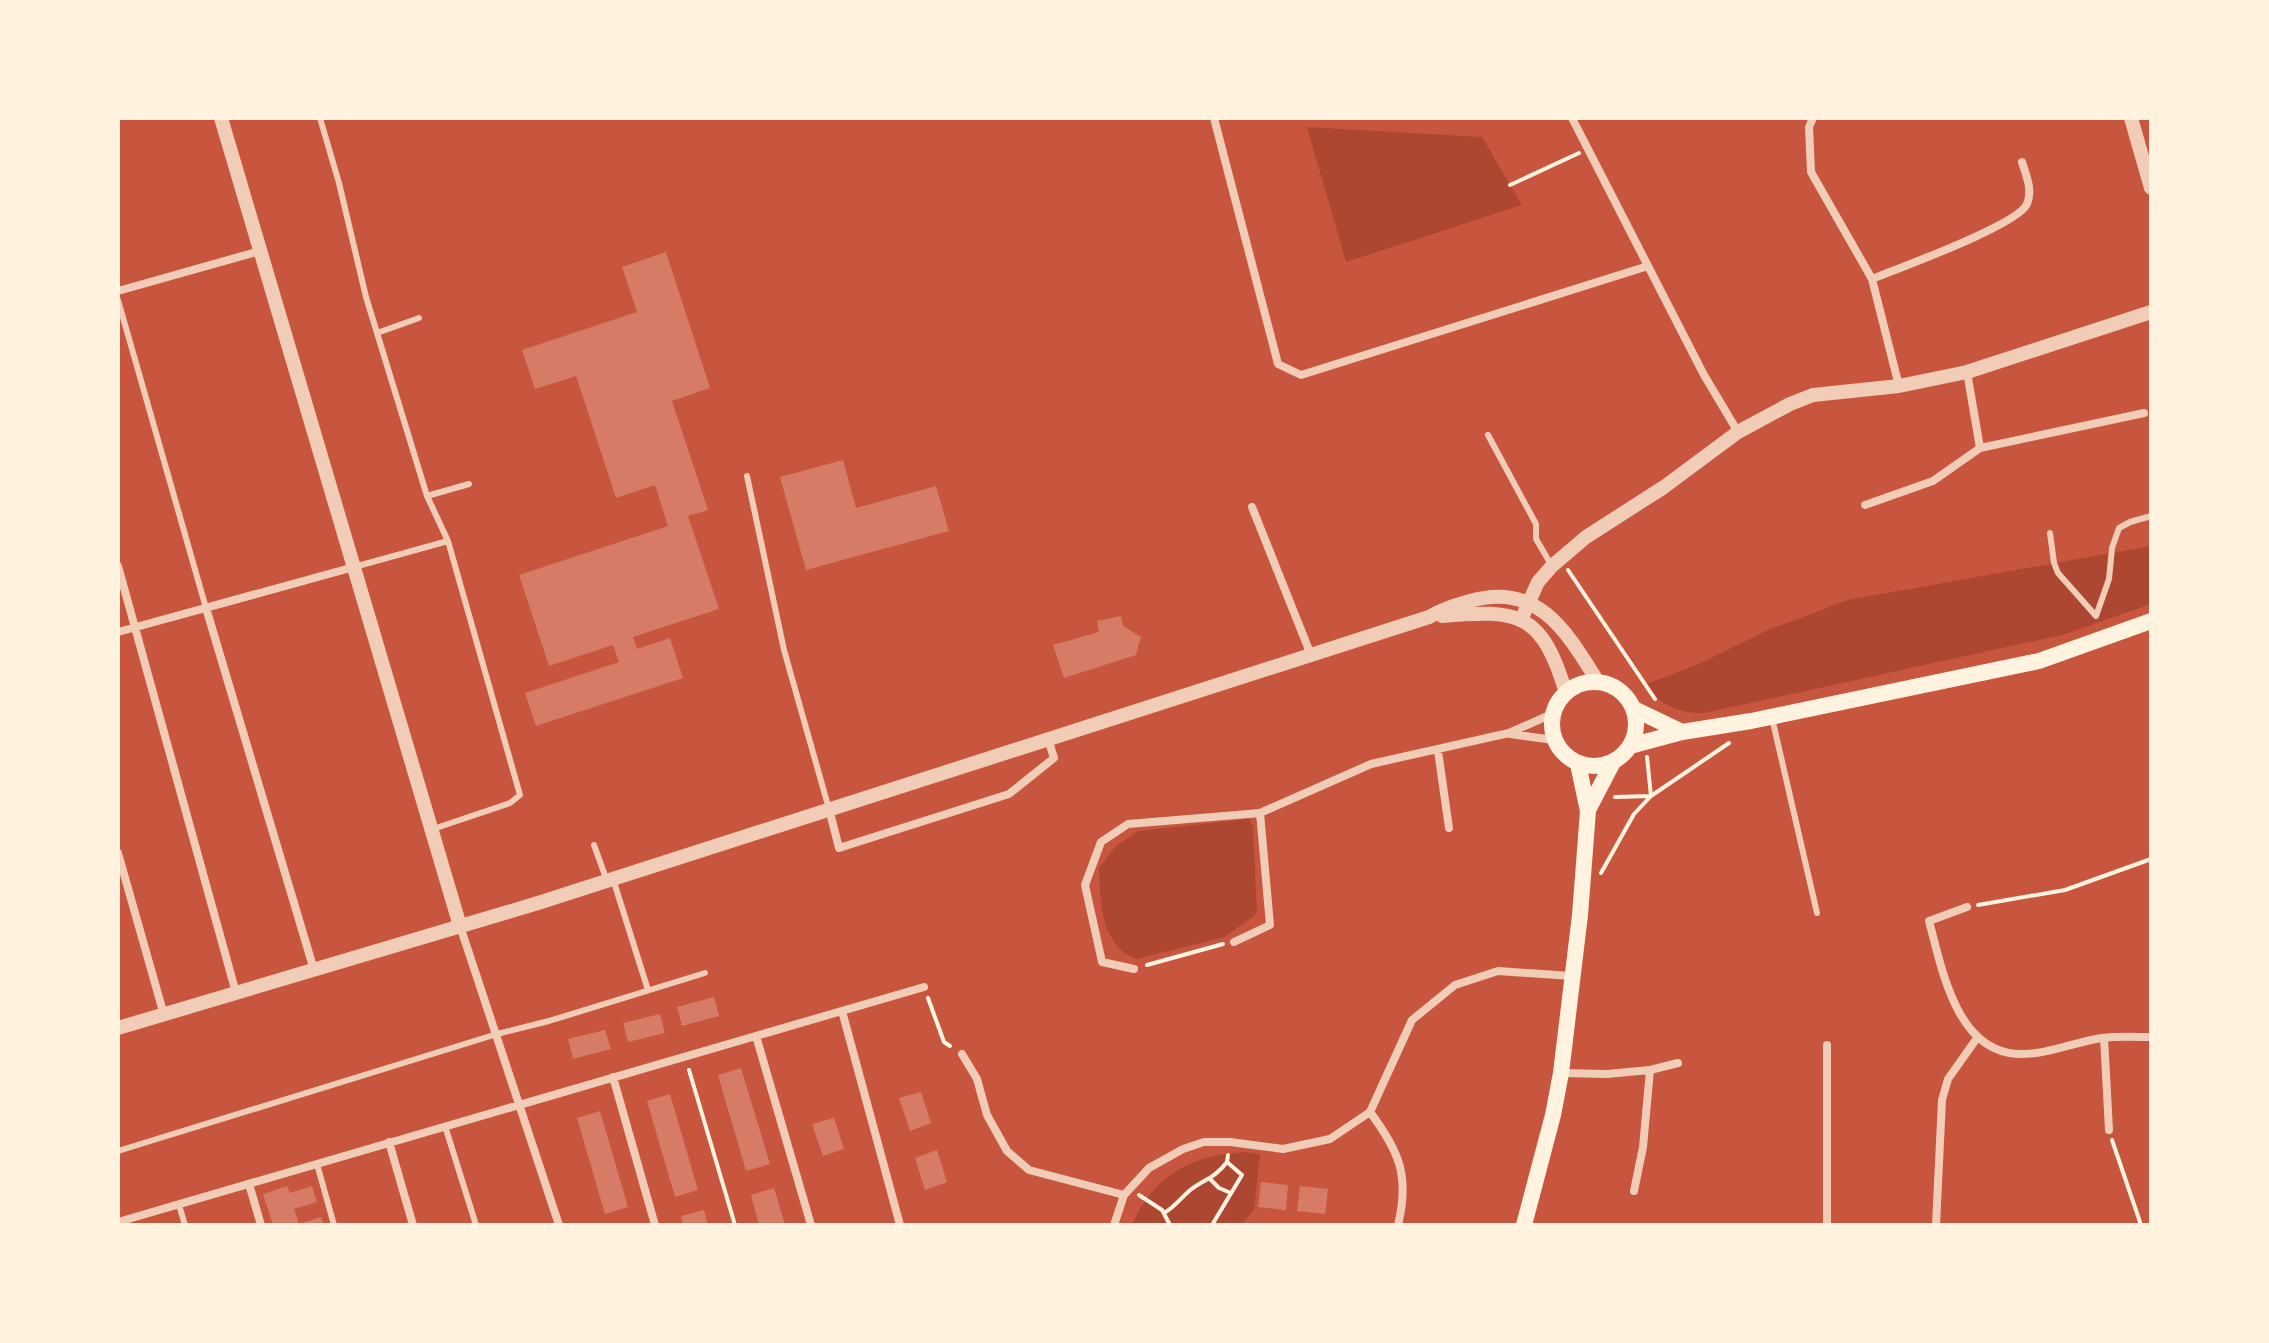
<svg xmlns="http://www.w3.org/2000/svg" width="2269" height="1343" viewBox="0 0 2269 1343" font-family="Poppins,sans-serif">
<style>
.green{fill:#ae4732}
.building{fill:#d67c66}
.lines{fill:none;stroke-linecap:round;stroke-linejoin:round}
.path{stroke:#fff3e0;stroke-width:4}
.service{stroke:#f1ccb7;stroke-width:6}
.minor{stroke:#f1ccb7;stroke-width:8}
.tertiary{stroke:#f1ccb7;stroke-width:14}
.secondary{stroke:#fff3e0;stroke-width:16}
</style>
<rect width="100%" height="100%" fill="#c8553d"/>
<!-- green -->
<path class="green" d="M1307,127L1482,137L1522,205L1346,262Z
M2151,546V604L2062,635L1704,713C1679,714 1659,704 1644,685L1701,663L1768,630L1848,600Z
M1249,819L1253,827L1257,914L1224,937L1136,959C1131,956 1124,953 1120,949C1100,929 1100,894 1099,868L1116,846L1138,831Z
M1246,1152L1260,1154L1254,1210L1241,1225H1132C1154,1174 1192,1155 1246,1152Z"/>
<!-- building -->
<path class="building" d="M666,252L710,388L672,401L708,510L688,516L719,609L633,637L637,649L670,638L683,678L536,726L525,693L619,662L613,645L549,666L519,575L668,526L655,485L616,498L576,376L535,389L522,350L637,312L622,267Z
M843,460L856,508L936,486L949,531L806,570L780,477Z
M1121,616L1123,626L1141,637L1136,655L1064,678L1053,645L1099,632L1097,621Z
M714,997L719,1016L682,1026L677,1007Z
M660,1014L665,1033L628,1042L623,1023Z
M605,1030L611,1049L573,1059L568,1039Z
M741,1068L770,1164L746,1171L718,1075Z
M921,1092L931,1123L910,1131L899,1098Z
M670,1094L698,1190L675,1197L647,1101Z
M600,1111L628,1207L605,1214L577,1118Z
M834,1118L844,1149L823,1156L812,1124Z
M937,1150L947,1182L925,1190L915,1158Z
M1261,1182L1288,1185L1286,1210L1258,1207Z
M287,1186L290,1193L312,1186L317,1202L294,1209L299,1224L321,1217L324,1225H273L263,1194Z
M1300,1186L1328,1189L1325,1214L1297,1211Z
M774,1188L785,1225H759L751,1195Z
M704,1210L708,1225H683L681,1216Z"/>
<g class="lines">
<!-- path -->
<path class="path" d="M1510,185L1579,153
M1568,570L1655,699
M1615,797L1651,796L1647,757
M1601,873L1634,814L1651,796L1729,743
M1978,905L2065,890L2151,859
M1147,965L1223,944
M928,998L944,1042L950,1046
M689,1070L735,1225
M2112,1140L2141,1225
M1210,1179L1219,1188L1231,1193
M1139,1195L1162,1210L1170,1225
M1164,1213C1175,1207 1180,1199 1189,1191C1204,1179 1214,1179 1227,1162
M1212,1225L1242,1175L1227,1162L1228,1155"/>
<!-- service -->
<path class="service" d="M320,118L339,183L366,297L427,496L448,541L520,795L510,803L433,829
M118,300L206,608
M377,333L419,318
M1488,435L1536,524V539L1552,566
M747,476L784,650L829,809
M427,496L469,484
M2050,533L2054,563L2058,573L2096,616L2109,579L2112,548L2119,528L2130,522L2151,516
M354,567L448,541
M1772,718L1817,913
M594,845L607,881
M613,879L648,990
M445,1126L476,1225
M118,1151L497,1034L549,1021L705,973
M317,1164L334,1225
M179,1205L185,1225"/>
<!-- minor -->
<path class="minor" d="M1214,118L1278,364L1301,375L1648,266
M1572,118L1704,375L1738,432
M1813,118L1809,127L1811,172L1872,279L1899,386
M1872,279C1899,268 2018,225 2027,204C2033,190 2026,175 2022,162
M118,291L260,251
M1980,448L2144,413
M1865,505L1933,481L1980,448L1967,372
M1252,507L1311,655
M118,566L236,993
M206,608L314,970
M118,632L354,567
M1510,734L1554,740
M1438,751L1449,828
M829,809L839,848L1009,794L1054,758L1048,739
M118,853L164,1015
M1967,907L1929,921C1942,969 1956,1051 2018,1054C2046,1055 2075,1042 2102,1038C2118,1036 2135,1037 2151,1037
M460,926L559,1225
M1234,942L1270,925L1260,813
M1134,969L1102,962L1085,885L1101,842L1128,824L1260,813L1371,764L1509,733L1552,714
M842,1011L900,1225
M756,1036L811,1225
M2104,1038L2109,1130
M1827,1045V1225
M962,1054L977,1079L987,1115L1007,1151L1029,1170L1124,1195
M1650,1070L1678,1063
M1561,1073L1607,1074L1650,1070L1643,1147L1634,1191
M613,1077L655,1225
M1370,1112C1399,1151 1410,1176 1398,1225
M389,1142L413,1225
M249,1184L261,1225
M118,1222L924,987
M1114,1225L1124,1195L1149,1168L1183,1149L1204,1142H1230L1283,1149L1330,1139L1370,1112L1412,1020L1455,985L1498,971L1572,976
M1936,1225L1942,1100L1948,1079L1977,1038"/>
<!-- tertiary -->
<path class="tertiary" d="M221,118L460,926
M2131,118L2151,188
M1442,616C1520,609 1542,613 1566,693
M1521,620L1538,582L1552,566L1586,537L1664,487L1738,432L1790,404L1813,395L1899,386L1967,372L2151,312
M118,1028L538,903L1429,617C1442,609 1456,605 1470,601C1538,581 1567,632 1598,682"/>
<!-- secondary -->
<path class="secondary" d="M1552 724a42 42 0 1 1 84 0a42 42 0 1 1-84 0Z
M1634,709L1682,732
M1630,746L1682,732L1751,721L2039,661L2151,621
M1588,810L1613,762
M1524,1225L1553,1115L1561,1073L1580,915L1588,811L1578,764"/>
</g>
<!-- border -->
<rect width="2269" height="1343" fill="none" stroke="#fff3e0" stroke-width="240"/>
</svg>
